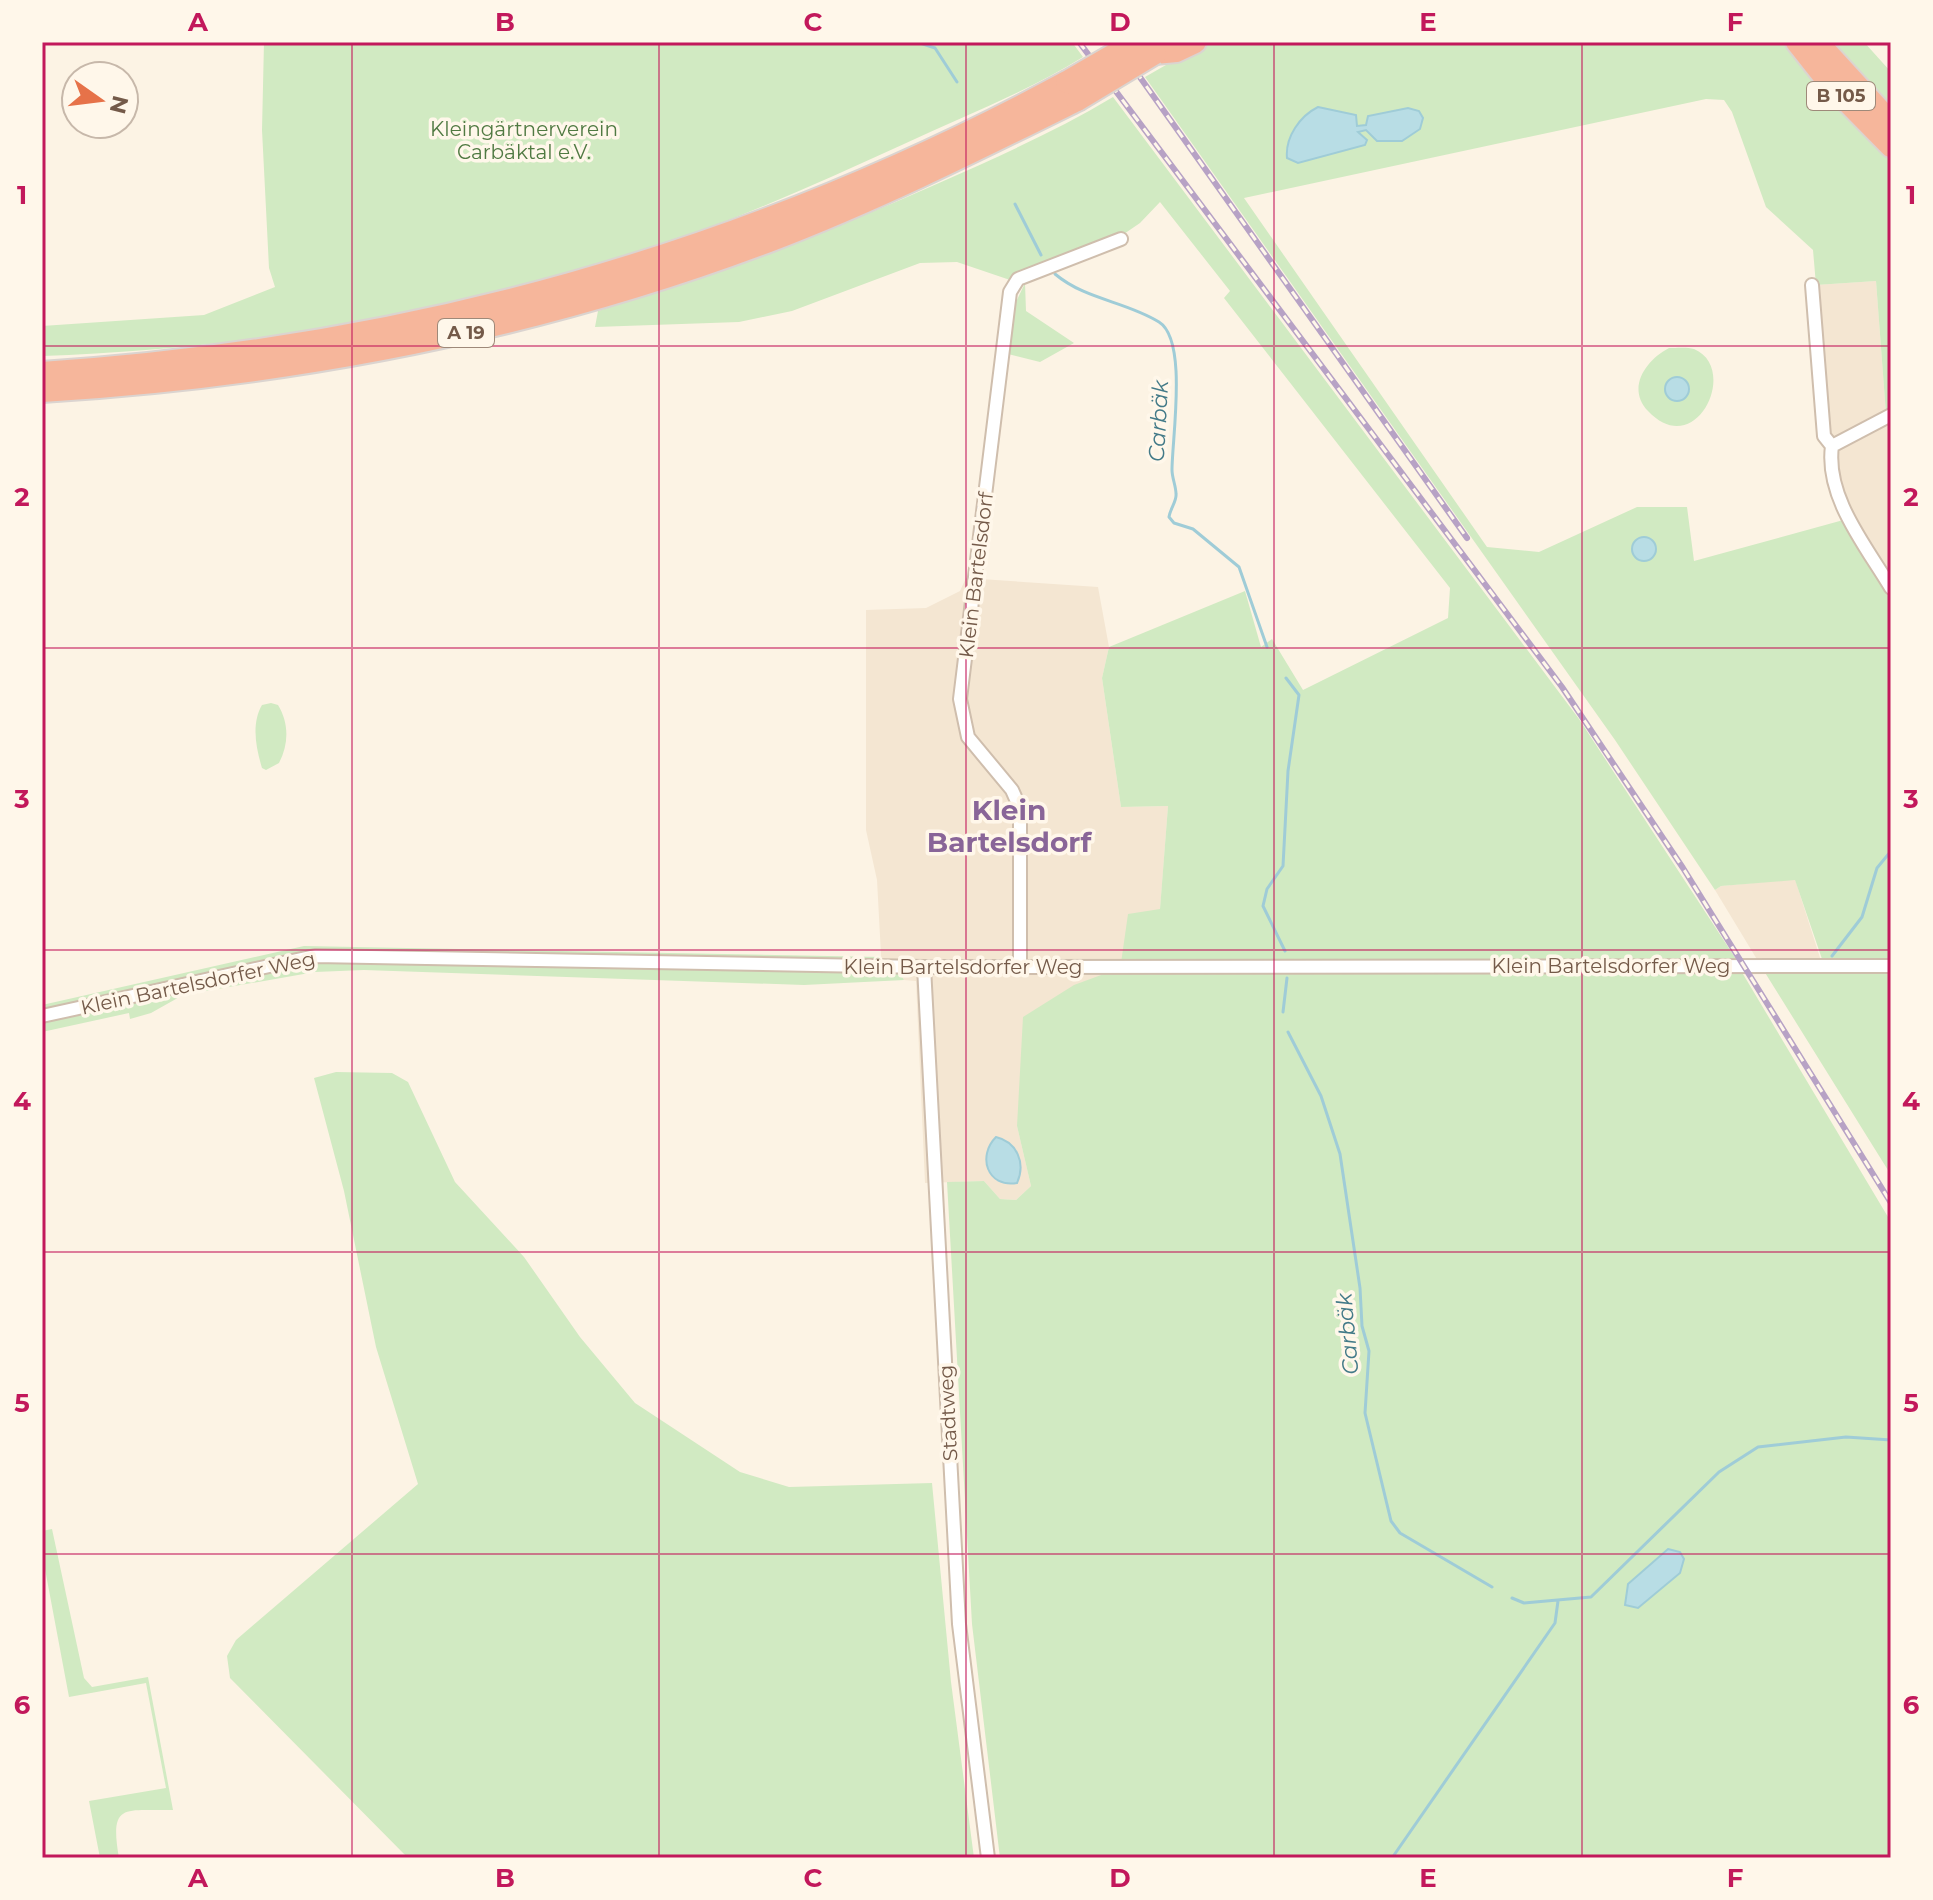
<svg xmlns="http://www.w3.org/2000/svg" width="1933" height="1900" viewBox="0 0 1933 1900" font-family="Montserrat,sans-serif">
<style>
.residential{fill:#f4e6d2}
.green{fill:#d1eac2}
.water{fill:#b8dde5;stroke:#9fccd7;stroke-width:2}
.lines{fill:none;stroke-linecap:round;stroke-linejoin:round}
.stream{stroke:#9fccd7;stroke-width:3}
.street-casing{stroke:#cfbead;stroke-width:16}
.highway-casing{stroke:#dbd4d0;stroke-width:26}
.street{stroke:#fff;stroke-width:12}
.highway{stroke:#f6b69b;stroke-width:22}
.rail-casing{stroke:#b7a2c5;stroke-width:6}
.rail{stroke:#fff7ea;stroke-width:3;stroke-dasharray:9;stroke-linecap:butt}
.highway-bridge-casing{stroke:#dbd4d0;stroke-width:26;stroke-linecap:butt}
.highway-bridge{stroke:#f6b69b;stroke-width:22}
.grid{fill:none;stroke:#c2185b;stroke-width:2;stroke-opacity:0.55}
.labels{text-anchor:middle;stroke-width:7;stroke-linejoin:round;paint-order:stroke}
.shield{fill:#fff7ea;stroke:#9e8979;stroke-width:2}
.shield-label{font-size:18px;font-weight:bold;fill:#745a49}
.park-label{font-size:20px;fill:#507a42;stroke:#fff7ea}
.street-label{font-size:20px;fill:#745a49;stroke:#fff7ea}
.water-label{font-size:22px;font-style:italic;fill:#437a88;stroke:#fff7ea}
.district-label{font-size:28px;font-weight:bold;fill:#896598;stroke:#fff7ea}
.neatline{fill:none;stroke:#c2185b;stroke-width:3}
.grid-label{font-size:26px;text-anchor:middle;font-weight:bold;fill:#c2185b}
</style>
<rect width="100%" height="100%" fill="#fcf3e4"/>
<!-- residential -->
<path class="residential" d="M1876,281L1886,414L1891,419V581L1848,507L1835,468L1827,434L1816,285Z
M966,578L1098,587L1109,647L1102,678L1121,807L1168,806L1160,910L1017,1126L1031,1186L1016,1200L1000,1199L984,1181L925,1183L916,981L904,980L900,973H882L877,880L866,830V610L926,608L960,591Z
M1795,879L1822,964L1891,966V973L1764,971L1715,890L1721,886Z"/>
<!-- green -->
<path class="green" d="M264,42H1072L1083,57C1027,92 964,116 904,144C816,184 728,224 635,254C444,316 243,349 42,356V326L204,315L275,287L269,268L262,130Z
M1206,42H1785L1840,111L1891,159V412L1886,414L1876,281L1816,285L1813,250L1766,207L1732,112L1724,100L1706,99L1244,198L1487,547L1539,552L1637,507H1687L1694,561L1847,519L1891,593V961L1822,959L1795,880L1721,886L1715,890L1615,740L1145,77Z
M1831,42H1864L1891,72V109Z
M1113,97L1579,719L1736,959L1121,963L1128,914L1160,909L1168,806L1121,807L1102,678L1109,647L1245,591L1261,647L1272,639L1303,690L1448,618L1450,588L1224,298L1230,291L1160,202L1140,223L1118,238L1013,281L957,262L920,263L792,311L739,322L595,327L598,311C714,274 827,233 939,183C998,157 1058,130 1113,97Z
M1025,283L1026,311L1074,343L1040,362L1008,354L1015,304Z
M1669,348C1676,348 1688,347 1694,349C1740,368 1696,462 1648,411C1626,388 1646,360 1669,348Z
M271,703L278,705C289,723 289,744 279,763L266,770L262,768C256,748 251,724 262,705Z
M304,946L881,957L882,972L900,973L904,980L804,985L364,970L315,972L183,995L151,1013L130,1019L129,1013L42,1032V1005Z
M1740,969L1891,1222V1858H1000L972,1624L947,1182L984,1181L1000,1199L1016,1200L1031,1186L1017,1126L1023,1017L1074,985L1112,971Z
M1764,971L1891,973V1175Z
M336,1072L392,1073L408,1082L455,1182L524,1257L580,1337L635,1403L740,1472L789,1487L932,1483L951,1682L974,1858H408L230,1678L227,1656L236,1640L418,1484L376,1347L344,1191L314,1078Z
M52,1529L84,1678L92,1687L148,1677L173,1810C125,1811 109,1801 119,1858H100L89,1801L166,1788L146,1683L69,1697L42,1553V1531Z"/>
<!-- water -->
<path class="water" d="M1318,107L1356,115L1357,126L1366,125L1368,116L1408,108L1419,111L1423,118L1420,129L1402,141H1377L1366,130L1358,132L1367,140L1365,145L1298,163L1287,158C1285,137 1300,116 1318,107Z
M1665 389a12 12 0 1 1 24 0a12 12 0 1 1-24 0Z
M1632 549a12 12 0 1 1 24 0a12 12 0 1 1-24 0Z
M996,1137C1017,1142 1026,1163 1017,1183C987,1188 977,1156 996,1137Z
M1668,1549L1680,1552L1684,1559L1680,1573L1638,1608L1625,1605L1628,1584Z"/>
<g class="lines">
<!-- stream -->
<path class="stream" d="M917,42L935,48L957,82
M1015,204L1041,255
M1055,274C1086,300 1125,301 1159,322C1188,340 1172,438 1172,470C1172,478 1176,486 1176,494C1177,501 1170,509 1169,517L1174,523L1193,529L1239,567L1267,647
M1285,951L1263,906L1267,889L1283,866L1288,771L1299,695L1286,678
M1832,956L1862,917L1877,868L1891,851
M1283,1012L1287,978
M1288,1032L1321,1096L1340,1154L1360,1288L1362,1326L1369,1351L1365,1413L1391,1521L1400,1533L1492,1587
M1512,1598L1524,1603L1591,1597L1719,1472L1758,1447L1846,1437L1891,1440
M1392,1858L1555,1623L1558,1601"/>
<!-- street casing -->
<g class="street-casing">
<path id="street" d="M1812,285L1824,436L1832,446C1825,497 1866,546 1891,588
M1832,446L1891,415
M924,967L959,1624L988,1858
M1020,968V808L1012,790L968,737L960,699L1010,292L1018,279L1121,239
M42,1016L315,956L924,967L1891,966"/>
</g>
<!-- highway casing -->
<g class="highway-casing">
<path id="highway" d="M1797,42L1831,85L1891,146
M1817,42L1891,123
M1155,53L1176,51L1195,42
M42,373C407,349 745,256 1067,82
M42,391C290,376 536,329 769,241C874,201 976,150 1077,100"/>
</g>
<!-- street -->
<use href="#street" class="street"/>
<!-- highway -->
<use href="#highway" class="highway"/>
<!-- rail casing -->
<g class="rail-casing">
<path id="rail" d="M1079,42L1562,687L1683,868L1891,1203
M1115,42L1467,538"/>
</g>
<!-- rail -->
<use href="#rail" class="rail"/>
<!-- highway-bridge casing -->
<g class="highway-bridge-casing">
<path id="highway-bridge" d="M1067,82L1136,42
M1077,100L1155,53"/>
</g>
<!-- highway-bridge -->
<use href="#highway-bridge" class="highway-bridge"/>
</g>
<!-- grid -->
<path class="grid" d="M352,42V1858M659,42V1858M966,42V1858M1274,42V1858M1582,42V1858M42,346H1891M42,648H1891M42,950H1891M42,1252H1891M42,1554H1891"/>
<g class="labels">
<!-- shield labels -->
<g class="shield">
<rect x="1807" y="82" width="68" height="28" rx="6"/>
<rect x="438" y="319" width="56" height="28" rx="6"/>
</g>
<g class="shield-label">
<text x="1841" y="102">B 105</text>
<text x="466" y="339">A 19</text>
</g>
<!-- park labels -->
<g class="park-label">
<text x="524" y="136">Kleingärtnerverein<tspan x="524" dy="23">Carbäktal e.V.</tspan></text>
</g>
<!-- street labels -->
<g class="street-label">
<text transform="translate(976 575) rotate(-83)" y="7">Klein Bartelsdorf</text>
<text x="1611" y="973">Klein Bartelsdorfer Weg</text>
<text x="963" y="974">Klein Bartelsdorfer Weg</text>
<text transform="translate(198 983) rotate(-12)" y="7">Klein Bartelsdorfer Weg</text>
<text transform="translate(948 1413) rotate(-93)" y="7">Stadtweg</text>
</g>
<!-- water labels -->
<g class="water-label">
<text transform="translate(1158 421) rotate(-87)" y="8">Carbäk</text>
<text transform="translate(1347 1334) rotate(-95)" y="8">Carbäk</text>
</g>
<!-- district labels -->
<g class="district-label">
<text x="1009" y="820">Klein<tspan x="1009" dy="32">Bartelsdorf</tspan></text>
</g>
</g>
<!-- border -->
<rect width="1933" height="1900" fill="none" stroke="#fff7ea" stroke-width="88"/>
<!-- north arrow -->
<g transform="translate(100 100) rotate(104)"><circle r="38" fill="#fff7ea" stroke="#c7b8aa" stroke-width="2"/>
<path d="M0-6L14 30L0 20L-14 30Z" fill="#e67249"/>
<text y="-12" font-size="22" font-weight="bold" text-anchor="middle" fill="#745a49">N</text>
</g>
<rect x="44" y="44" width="1845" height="1812" class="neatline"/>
<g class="grid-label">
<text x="198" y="31">A</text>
<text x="505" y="31">B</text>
<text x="813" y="31">C</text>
<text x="1120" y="31">D</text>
<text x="1428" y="31">E</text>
<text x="1735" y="31">F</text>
<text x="22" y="204">1</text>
<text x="1911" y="204">1</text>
<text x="22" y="506">2</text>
<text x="1911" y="506">2</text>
<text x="22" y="808">3</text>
<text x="1911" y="808">3</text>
<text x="22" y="1110">4</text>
<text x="1911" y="1110">4</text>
<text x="22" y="1412">5</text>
<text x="1911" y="1412">5</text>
<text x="22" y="1714">6</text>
<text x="1911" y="1714">6</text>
<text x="198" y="1887">A</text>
<text x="505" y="1887">B</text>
<text x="813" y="1887">C</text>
<text x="1120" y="1887">D</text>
<text x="1428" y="1887">E</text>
<text x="1735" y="1887">F</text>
</g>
</svg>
